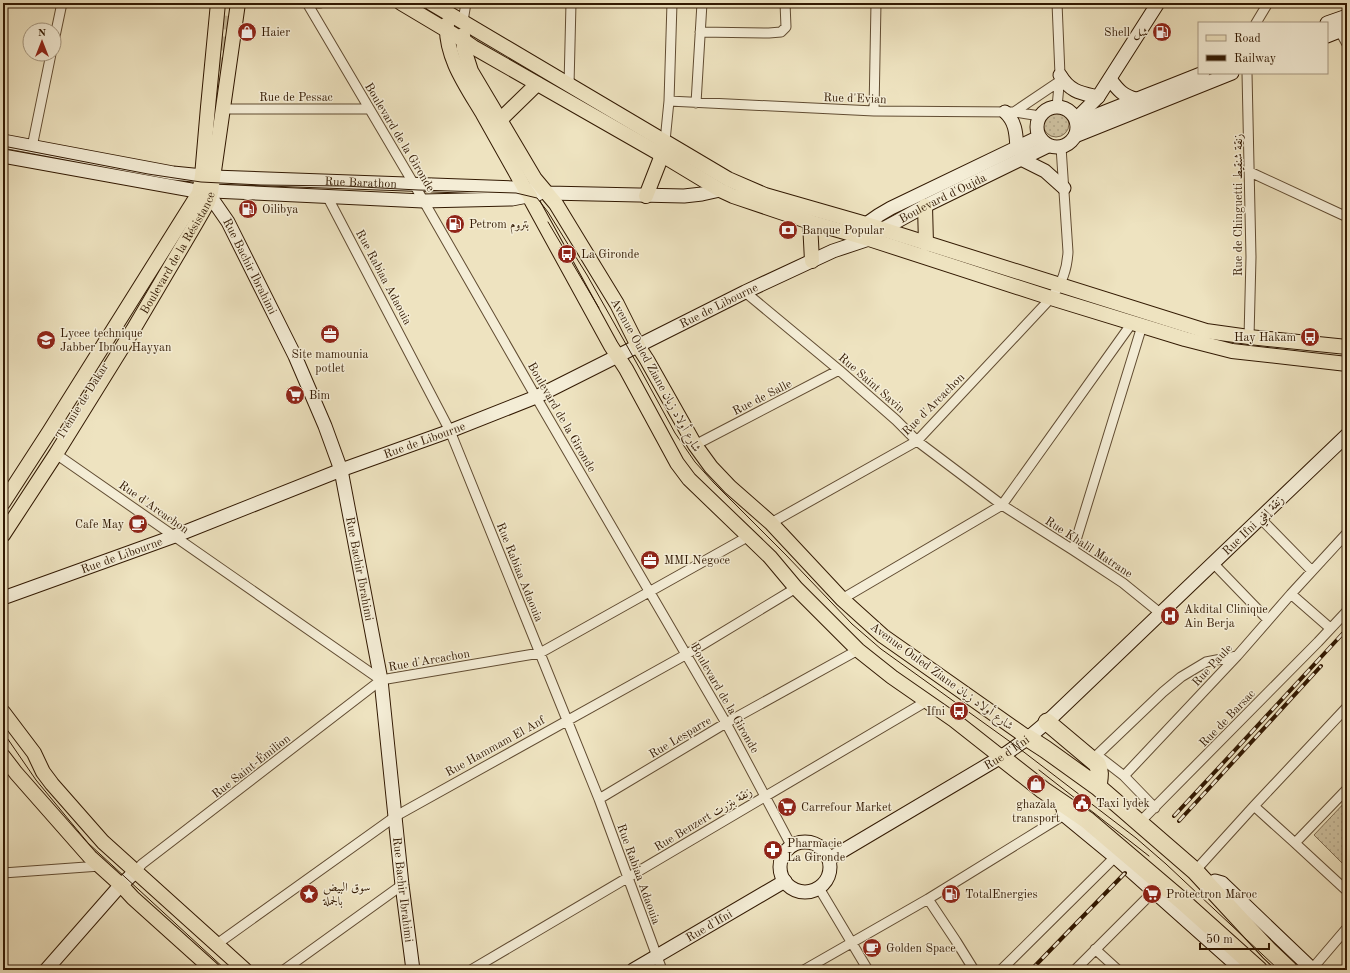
<svg xmlns="http://www.w3.org/2000/svg" width="1350" height="973" viewBox="0 0 1350 973" font-family="'Old Standard TT',Amiri,serif">
<style>
.grass{fill:url(#grass-dots);stroke:#806d51}
.lines{fill:none;stroke-linecap:round;stroke-linejoin:round}
.primary-tunnel{stroke:#c8bb9a;stroke-width:14;stroke-dasharray:14 7;stroke-linecap:butt}
.street-casing{stroke:#614c32;stroke-width:11}
.secondary-casing{stroke:#321902;stroke-width:15}
.primary-casing{stroke:#321902;stroke-width:16}
.highway-casing{stroke:#321902;stroke-width:19}
.street{stroke:#f4edd6;stroke-width:9}
.secondary{stroke:#f4edd6;stroke-width:13}
.primary{stroke:#eee3c0;stroke-width:14}
.highway{stroke:#eee3c0;stroke-width:17}
.tram{stroke:#321902;stroke-width:1}
.rail-casing{stroke:#321902;stroke-width:4}
.rail{stroke:#f4edd6;stroke-width:2.5;stroke-dasharray:8;stroke-linecap:butt}
.labels{text-anchor:middle;stroke-width:3;stroke-linejoin:round;paint-order:stroke}
.poi-label{font-size:12px;fill:#321902;stroke:#f4edd6;text-anchor:start}
.street-label{font-size:12px;fill:#321902;stroke:#f4edd6}
</style>
<defs>
<pattern id="grass-dots" width="8" height="8" patternUnits="userSpaceOnUse"><rect width="8" height="8" fill="#cec1a0"/><path d="M2 2h.1M6 6h.1" fill="none" stroke="#b1a588" stroke-width="1.8" stroke-linecap="round"/></pattern>
</defs>
<rect width="100%" height="100%" fill="#eee3c0"/>
<filter id="stains"><feTurbulence type="fractalNoise" baseFrequency=".005" numOctaves="4"/><feColorMatrix values="0 0 0 0 .2 0 0 0 0 .09 0 0 0 0 .02 0 0 0 .5 -.17"/></filter>
<radialGradient id="worn" r=".72"><stop offset=".6" stop-color="#630" stop-opacity="0"/><stop offset="1" stop-color="#630" stop-opacity=".3"/></radialGradient>
<!-- grass -->
<path class="grass" d="M1043 124a13 13 0 1 1 26 0a13 13 0 1 1-26 0Z
M1347,800V868L1314,835Z"/>
<g class="lines">
<!-- primary-tunnel -->
<path class="primary-tunnel" d="M216,92L227,3"/>
<!-- street casing -->
<g class="street-casing">
<path id="street" d="M307,3L415,186L536,397L726,723L792,847
M311,3H320
M463,21L466,3
M1256,23L1268,3
M1337,26L1347,44
M700,32L769,33L781,32L786,27L785,3
M54,41L62,3
M1247,73L1251,257L1249,337
M569,85L571,3
M669,101L874,111L1014,112L1040,116
M696,103L702,3
M1057,107L1060,75L1057,3
M224,109H369
M874,111L876,3
M1014,112L1060,81
M665,141L669,101L672,3
M32,147L51,54
M1250,172L1347,217
M327,196L450,431L599,799L662,970
M745,292L839,370L896,420L917,441L1002,505L1073,550L1123,583L1160,613
M695,445L839,370
M56,454L381,680L540,653L749,536
M1260,518L1312,571
M771,523L917,441L1051,298C1062,283 1067,270 1068,252L1061,147
M1073,550L1142,326
M1213,563L1268,620
M1291,594L1330,628
M842,599L1002,505L1132,323
M1097,755L1124,776L1155,808
M1091,758L1097,755L1163,692L1181,677L1206,662L1237,656
M1124,776L1237,656L1291,594L1347,533
M599,799L726,723L858,650
M1254,806L1295,843L1347,789
M1139,823L1318,642L1347,611
M1295,843L1347,891
M136,871L142,864L381,680
M1195,871L1254,806L1347,707
M3,873L100,866
M819,888L868,970
M928,899L956,941L974,970
M217,944L396,816L687,654L796,588
M1095,949L1118,970
M1312,969L1347,928
M284,970L402,885
M471,970L927,701
M804,970L928,899L1064,815
M1001,970L1115,857
M1075,970L1154,891"/>
</g>
<!-- secondary casing -->
<g class="secondary-casing">
<g id="secondary">
<path d="M1327,23L1347,16"/>
<path d="M1327,36L1347,28"/>
<path d="M1060,75C1070,92 1081,93 1098,97"/>
<path d="M1110,79C1118,90 1123,96 1136,99"/>
<circle cx="1057" cy="127" r="20"/>
<path d="M1005,112C1016,122 1016,134 1017,148"/>
<path d="M1076,119L1098,97L1158,3"/>
<path d="M1077,123L1203,73"/>
<path d="M1075,136L1232,73"/>
<path id="s1" d="M3,141L173,173L213,177L514,188L548,193L684,196L702,194L720,190"/>
<path d="M3,156L191,190L423,201L512,199L538,194"/>
<path d="M1021,159L1045,171L1064,188"/>
<path id="s2" d="M210,196L228,222L295,356L325,426L341,470L381,680L402,885L413,970"/>
<path d="M859,229L879,215L891,208L1039,137"/>
<path id="s3" d="M3,598L175,536L341,470L450,431L536,397L745,292L833,251L869,239L883,229L925,206L1048,146"/>
<path d="M1062,802L1064,815L1115,857L1242,970"/>
<circle cx="805" cy="867" r="25"/>
<path id="s4" d="M829,859L1001,757L1028,738L1047,722L1347,435"/>
<path d="M1209,885L1215,881L1222,883L1313,970"/>
<path d="M46,970L118,888L136,871"/>
<path id="s5" d="M633,970L785,881"/>
</g>
</g>
<!-- primary casing -->
<g class="primary-casing">
<g id="primary">
<path d="M401,3L463,40L473,47L662,155L720,190L733,196L810,222L869,239L1051,298L1185,339L1232,351L1347,364"/>
<path d="M431,3L728,179L765,195L866,224L1206,331L1249,337L1347,347"/>
<path d="M447,24C445,57 467,87 483,114C497,139 511,164 525,189L530,196L531,200L611,346L626,369L677,463L689,479L770,557L796,588L858,650L892,677L954,720L1001,757"/>
<path d="M463,35L464,49L471,71L535,179L556,204L617,304L638,346L647,360L695,445L711,467L730,487L771,523L842,599L883,636L1028,738"/>
<path d="M500,120L537,84"/>
<path d="M646,196L662,155L664,147"/>
<path d="M925,206L926,244"/>
<path d="M810,222L812,261"/>
<path d="M3,503L49,432L199,193L202,176L208,107L218,3"/>
<path id="s6" d="M3,535L56,454L133,330L196,223L208,202L211,192L238,3"/>
<path d="M3,712L34,753L43,772L52,784L103,842L245,970"/>
<path d="M3,756L16,773L90,857L121,885L133,898L213,970"/>
</g>
</g>
<!-- highway casing -->
<g class="highway-casing">
<path id="highway" d="M1047,722L1097,764C1101,771 1099,779 1098,787
M1028,738L1045,749L1098,787L1195,871L1269,951L1289,970
M1001,757L1043,790L1087,820L1181,900L1259,970"/>
</g>
<!-- street -->
<use href="#street" class="street"/>
<!-- secondary -->
<use href="#secondary" class="secondary"/>
<!-- primary -->
<use href="#primary" class="primary"/>
<!-- highway -->
<use href="#highway" class="highway"/>
<!-- tram -->
<path class="tram" d="M3,146L148,174L201,182L261,185L344,186L418,190L516,193L537,198L548,212L587,275L640,369L675,433L695,462L714,483L786,555L852,624L881,649L1016,746L1136,838L1166,864L1279,970
M548,222L599,308
M3,732L36,780L88,843L226,970
M1039,770L1149,856"/>
<!-- rail casing -->
<g class="rail-casing">
<path id="rail" d="M1174,816L1347,629
M1179,821L1321,666
M1031,970L1125,873"/>
</g>
<!-- rail -->
<use href="#rail" class="rail"/>
</g>
<!-- icons -->
<defs>
<g id="shop-disc" transform="scale(1)"><circle r="9.5" fill="#8f2418" stroke="#f4edd6"/><path d="M-5-2.5h2.3a2.7 3.5 0 0 1 5.4 0H5L5.5 6h-11ZM-1.5-2.5h3a1.5 2.3 0 0 0-3 0Z" fill="#fff"/></g>
<g id="fuel-disc" transform="scale(1)"><circle r="9.5" fill="#8f2418" stroke="#f4edd6"/><path d="M-5.5-6h7V0h2V4h1.3V-2.5L3-4.5l.8-.8L6-3V5H2.5V1h-1V6h-7ZM-4.2-4.7v3.2H.2V-4.7Z" fill="#fff"/></g>
<g id="bank-disc" transform="scale(1)"><circle r="9.5" fill="#8f2418" stroke="#f4edd6"/><path d="M-6-4H6V4H-6ZM0-2.3a2.3 2.3 0 1 0 0 4.6a2.3 2.3 0 1 0 0-4.6Z" fill="#fff"/></g>
<g id="bus-disc" transform="scale(1)"><circle r="9.5" fill="#8f2418" stroke="#f4edd6"/><path d="M-5-6H5V4H4V6H2V4H-2V6H-4V4H-5ZM-3.5-4V0h7V-4ZM-3.5 1.2v1.5H-2V1.2ZM2 1.2v1.5H3.5V1.2Z" fill="#fff"/></g>
<g id="office-disc" transform="scale(1)"><circle r="9.5" fill="#8f2418" stroke="#f4edd6"/><path d="M-6-3h4V-5.5h4V-3h4V5H-6ZM-1-4.5V-3h2v-1.5ZM-6 0V1H6V0Z" fill="#fff"/></g>
<g id="university-disc" transform="scale(1)"><circle r="9.5" fill="#8f2418" stroke="#f4edd6"/><path d="M0-5L7-2L0 1L-7-2ZM-4 1L0 2.5L4 1V4Q0 6-4 4Z" fill="#fff"/></g>
<g id="supermarket-disc" transform="scale(1)"><circle r="9.5" fill="#8f2418" stroke="#f4edd6"/><path d="M-6-5.5h2.5l.6 2H6L4.5 2H-2.5L-4.4-4H-6ZM-1.5 3.2a1.3 1.3 0 1 0 .1 0ZM3 3.2a1.3 1.3 0 1 0 .1 0Z" fill="#fff"/></g>
<g id="cafe-disc" transform="scale(1)"><circle r="9.5" fill="#8f2418" stroke="#f4edd6"/><path d="M-5.5-4.5H6V0H3Q3 3.5 0 3.5H-2.5Q-5.5 3.5-5.5 0ZM3-3.2v2h1.7v-2ZM-6 4.5H4V6H-6Z" fill="#fff"/></g>
<g id="hospital-disc" transform="scale(1)"><circle r="9.5" fill="#8f2418" stroke="#f4edd6"/><path d="M-5-5h3v3.5h4V-5h3V5h-3V1.5h-4V5h-3Z" fill="#fff"/></g>
<g id="civic-disc" transform="scale(1)"><circle r="9.5" fill="#8f2418" stroke="#f4edd6"/><path d="M-.6-6.5H3V-4.5H.6V-3L4-1V1h2V6H-6V1h2V-1L-.6-3ZM-1.2 2.5V6h2.4V2.5Z" fill="#fff"/></g>
<g id="pharmacy-disc" transform="scale(1)"><circle r="9.5" fill="#8f2418" stroke="#f4edd6"/><path d="M-2-6h4v4h4v4h-4v4h-4v-4h-4v-4h4Z" fill="#fff"/></g>
<g id="sight-disc" transform="scale(1)"><circle r="9.5" fill="#8f2418" stroke="#f4edd6"/><path d="M0-6L1.8-2.2L6-1.7L2.9 1.2L3.7 5.4L0 3.3L-3.7 5.4L-2.9 1.2L-6-1.7L-1.8-2.2Z" fill="#fff"/></g>
</defs>
<g fill-rule="evenodd">
<use href="#shop-disc" x="247" y="32"/>
<use href="#fuel-disc" x="1162" y="32"/>
<use href="#fuel-disc" x="248" y="209"/>
<use href="#fuel-disc" x="455" y="224"/>
<use href="#bank-disc" x="788" y="230"/>
<use href="#bus-disc" x="567" y="254"/>
<use href="#office-disc" x="330" y="334"/>
<use href="#bus-disc" x="1310" y="337"/>
<use href="#university-disc" x="46" y="340"/>
<use href="#supermarket-disc" x="295" y="395"/>
<use href="#cafe-disc" x="138" y="524"/>
<use href="#office-disc" x="650" y="560"/>
<use href="#hospital-disc" x="1170" y="616"/>
<use href="#bus-disc" x="959" y="711"/>
<use href="#shop-disc" x="1036" y="784"/>
<use href="#civic-disc" x="1082" y="803"/>
<use href="#supermarket-disc" x="787" y="807"/>
<use href="#pharmacy-disc" x="773" y="850"/>
<use href="#sight-disc" x="309" y="894"/>
<use href="#fuel-disc" x="951" y="894"/>
<use href="#supermarket-disc" x="1152" y="894"/>
<use href="#cafe-disc" x="872" y="948"/>
</g>
<g class="labels">
<!-- poi labels -->
<g class="poi-label">
<text x="261" y="36">Haier</text>
<text x="1148" y="36" text-anchor="end">Shell شل</text>
<text x="262" y="213">Oilibya</text>
<text x="469" y="228">Petrom بتروم</text>
<text x="802" y="234">Banque Popular</text>
<text x="581" y="258">La Gironde</text>
<text x="60" y="337">Lycee technique<tspan x="60" dy="14">Jabber Ibnou Hayyan</tspan></text>
<text x="1296" y="341" text-anchor="end">Hay Hakam</text>
<text x="330" y="358" text-anchor="middle">Site mamounia<tspan x="330" dy="14">potlet</tspan></text>
<text x="309" y="399">Bim</text>
<text x="124" y="528" text-anchor="end">Cafe May</text>
<text x="664" y="564">MMI Negoce</text>
<text x="1184" y="613">Akdital Clinique<tspan x="1184" dy="14">Ain Berja</tspan></text>
<text x="945" y="715" text-anchor="end">Ifni</text>
<text x="1096" y="807">Taxi lydek</text>
<text x="1036" y="808" text-anchor="middle">ghazala<tspan x="1036" dy="14">transport</tspan></text>
<text x="801" y="811">Carrefour Market</text>
<text x="787" y="847">Pharmacie<tspan x="787" dy="14">La Gironde</tspan></text>
<text x="323" y="891">سوق البيض<tspan x="323" dy="14">بالجملة</tspan></text>
<text x="965" y="898">TotalEnergies</text>
<text x="1166" y="898">Protectron Maroc</text>
<text x="886" y="952">Golden Space</text>
</g>
<!-- street labels -->
<g class="street-label">
<text x="296" y="101">Rue de Pessac</text>
<text transform="translate(855 98) rotate(2)" y="4">Rue d'Evian</text>
<text transform="translate(400 137) rotate(59)" y="4">Boulevard de la Gironde</text>
<text dy="4" stroke="none"><textPath href="#s1" startOffset="361">Rue Barathon</textPath></text>
<text dy="4" stroke="none"><textPath href="#s3" startOffset="1023">Boulevard d'Oujda</textPath></text>
<text transform="translate(1238 205) rotate(-90)" y="4">Rue de Chinguetti زنقة شنقيط</text>
<text dy="4" stroke="none"><textPath href="#s6" startOffset="332">Boulevard de la Résistance</textPath></text>
<text dy="4" stroke="none"><textPath href="#s2" startOffset="81">Rue Bachir Ibrahimi</textPath></text>
<text transform="translate(384 277) rotate(62)" y="4">Rue Rabiaa Adaouia</text>
<text dy="4" stroke="none"><textPath href="#s3" startOffset="774">Rue de Libourne</textPath></text>
<text transform="translate(656 375) rotate(61)" y="4">Avenue Ouled Ziane شارع أولاد زيان</text>
<text transform="translate(872 383) rotate(41)" y="4">Rue Saint Savin</text>
<text transform="translate(762 397) rotate(-27)" y="4">Rue de Salle</text>
<text transform="translate(82 401) rotate(-58)" y="4">Trémie de Dakar</text>
<text transform="translate(933 404) rotate(-45)" y="4">Rue d'Arcachon</text>
<text transform="translate(562 417) rotate(60)" y="4">Boulevard de la Gironde</text>
<text dy="4" stroke="none"><textPath href="#s3" startOffset="450">Rue de Libourne</textPath></text>
<text transform="translate(154 507) rotate(35)" y="4">Rue d'Arcachon</text>
<text transform="translate(1253 525) rotate(-44)" y="4">Rue Ifni زنقة إفني</text>
<text transform="translate(1089 547) rotate(33)" y="4">Rue Khalil Matrane</text>
<text dy="4" stroke="none"><textPath href="#s3" startOffset="126">Rue de Libourne</textPath></text>
<text dy="4" stroke="none"><textPath href="#s2" startOffset="405">Rue Bachir Ibrahimi</textPath></text>
<text transform="translate(520 572) rotate(68)" y="4">Rue Rabiaa Adaouia</text>
<text transform="translate(429 660) rotate(-10)" y="4">Rue d'Arcachon</text>
<text transform="translate(1212 665) rotate(-47)" y="4">Rue Paule</text>
<text transform="translate(942 676) rotate(36)" y="4">Avenue Ouled Ziane شارع أولاد زيان</text>
<text transform="translate(725 698) rotate(60)" y="4">Boulevard de la Gironde</text>
<text transform="translate(1227 718) rotate(-46)" y="4">Rue de Barsac</text>
<text transform="translate(680 737) rotate(-31)" y="4">Rue Lesparre</text>
<text transform="translate(495 746) rotate(-29)" y="4">Rue Hammam El Anf</text>
<text dy="4" stroke="none"><textPath href="#s4" startOffset="207">Rue d'Ifni</textPath></text>
<text transform="translate(251 766) rotate(-38)" y="4">Rue Saint-Émilion</text>
<text transform="translate(703 819) rotate(-31)" y="4">Rue Benzert زنقة بنزرت</text>
<text transform="translate(639 874) rotate(70)" y="4">Rue Rabiaa Adaouia</text>
<text dy="4" stroke="none"><textPath href="#s2" startOffset="729">Rue Bachir Ibrahimi</textPath></text>
<text dy="4" stroke="none"><textPath href="#s5" startOffset="88">Rue d'Ifni</textPath></text>
</g>
</g>
<!-- margin -->
<rect width="1350" height="973" fill="none" stroke="#eee3c0" stroke-width="16"/>
<rect x="4" y="4" width="1342" height="965" fill="none" stroke="#321902" stroke-width="2"/>
<rect x="8" y="8" width="1334" height="957" fill="none" stroke="#321902"/>
<!-- legend -->
<rect x="1198" y="22" width="130" height="52" fill="#f4edd6" stroke="#a69881"/>
<rect x="1206" y="35" width="20" height="6" fill="#eee3c0" stroke="#a69881"/>
<text x="1234" y="42" font-size="12" fill="#321902">Road</text>
<rect x="1206" y="55" width="20" height="6" fill="#321902" stroke="#a69881"/>
<text x="1234" y="62" font-size="12" fill="#321902">Railway</text>
<!-- north arrow -->
<g transform="translate(42 42)"><circle r="19" fill="#f4edd6" stroke="#a69881"/>
<path d="M0-3L7 15L0 10L-7 15Z" fill="#8f2418"/>
<text y="-6" font-size="11" font-weight="bold" text-anchor="middle" fill="#321902">N</text>
</g>
<!-- scale -->
<path d="M1200 943v6h69v-6" fill="none" stroke="#321902" stroke-width="2"/>
<text x="1206" y="943" font-size="12" fill="#321902" stroke="#f4edd6" stroke-width="3" paint-order="stroke">50 m</text>
<rect width="100%" height="100%" filter="url(#stains)"/>
<rect width="100%" height="100%" fill="url(#worn)"/>
</svg>
